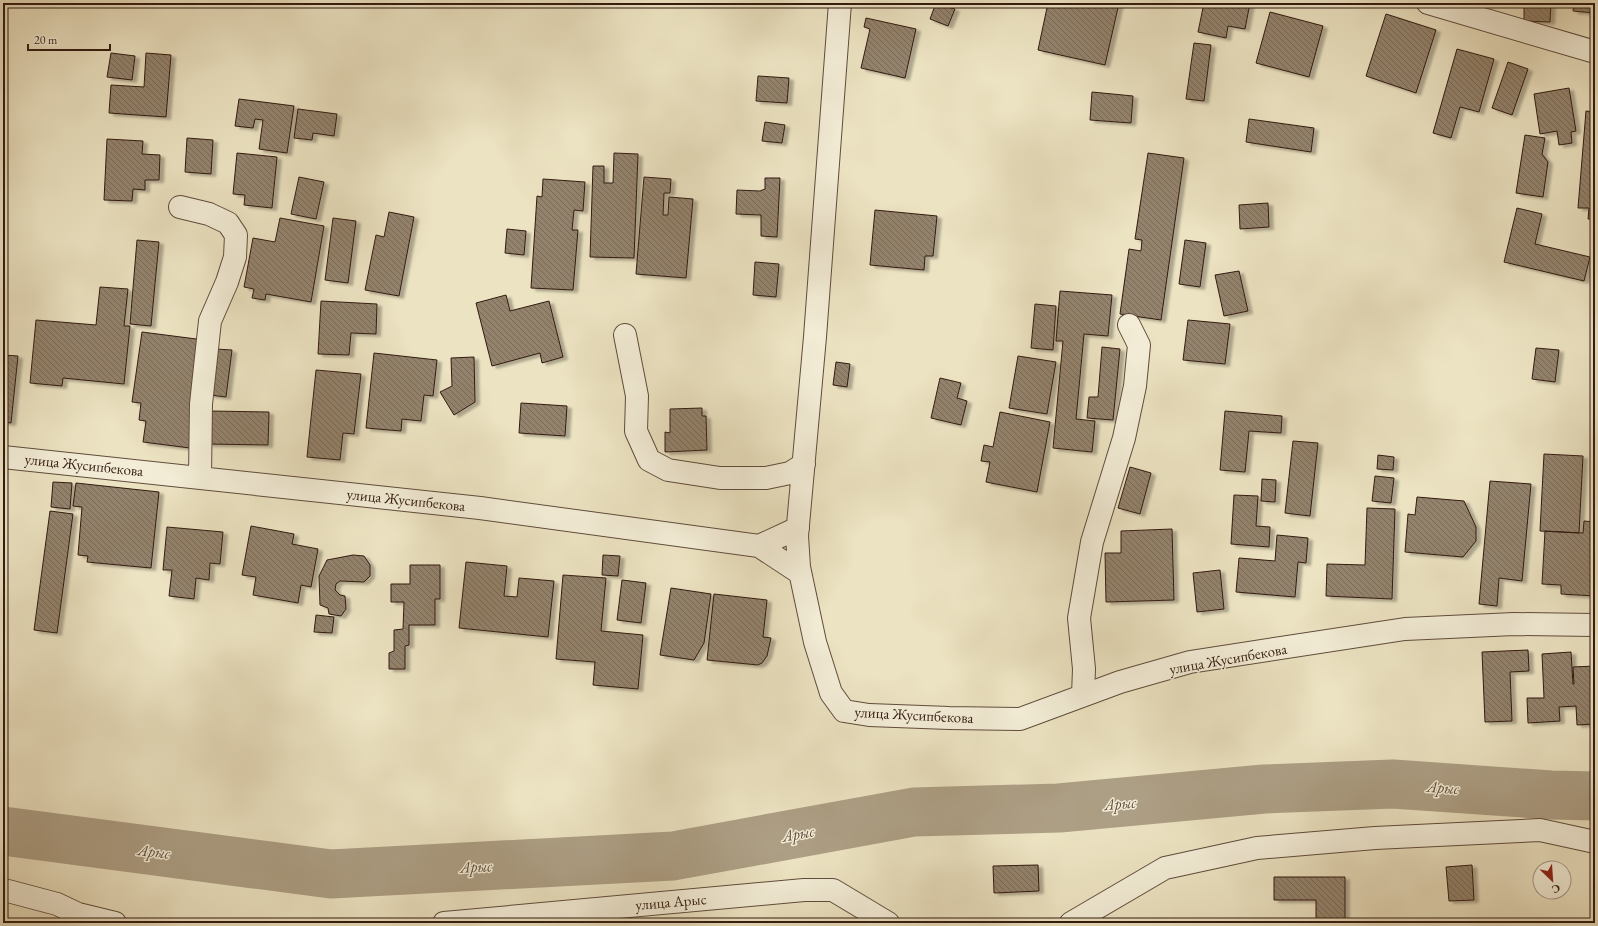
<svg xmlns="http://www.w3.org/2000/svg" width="1598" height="926" viewBox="0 0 1598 926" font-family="'EB Garamond',serif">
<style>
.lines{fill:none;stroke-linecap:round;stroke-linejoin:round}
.river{stroke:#ad9f85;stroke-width:49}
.building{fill:url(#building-back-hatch);stroke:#321a10;filter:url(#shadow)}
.street-casing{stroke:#604c3c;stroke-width:24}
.street{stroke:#f3edd7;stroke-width:22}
.labels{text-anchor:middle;stroke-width:3;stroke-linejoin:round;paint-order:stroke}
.street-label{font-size:15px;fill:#321a10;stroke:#f3edd7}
.water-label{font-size:16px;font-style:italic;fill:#634f3f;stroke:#f3edd7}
</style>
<defs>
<pattern id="building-back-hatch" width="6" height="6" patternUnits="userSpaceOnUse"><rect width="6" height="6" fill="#93836d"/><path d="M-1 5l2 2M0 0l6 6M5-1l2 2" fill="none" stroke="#796a58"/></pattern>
<filter id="shadow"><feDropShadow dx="4.5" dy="2.5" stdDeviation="1" flood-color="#0004"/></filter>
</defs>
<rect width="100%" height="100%" fill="#ece3c2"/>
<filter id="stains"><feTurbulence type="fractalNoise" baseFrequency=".005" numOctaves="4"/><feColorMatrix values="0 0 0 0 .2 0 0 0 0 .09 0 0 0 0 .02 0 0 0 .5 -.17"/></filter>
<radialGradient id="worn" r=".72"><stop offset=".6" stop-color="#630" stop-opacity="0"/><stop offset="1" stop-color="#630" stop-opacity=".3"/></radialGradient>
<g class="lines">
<!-- river -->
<path class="river" d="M3,831L331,874L673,856L914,812L1059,808L1264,789L1393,784L1551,795L1595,796"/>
</g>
<!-- building -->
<path class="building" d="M936,3L955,9L948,26L930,19Z
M1048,3H1119L1105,65L1038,50Z
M1204,3H1250L1245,29L1228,26L1226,38L1198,32Z
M1524,3H1551L1550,22L1524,21Z
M1574,3H1595V13L1573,11Z
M1270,12L1323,26L1309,77L1256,63Z
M1386,14L1436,30L1416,93L1366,76Z
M866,18L916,29L905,78L861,68L870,29L864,27Z
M1194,43L1211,45L1204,101L1186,99Z
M1457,49L1494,59L1479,112L1460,107L1451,138L1433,133Z
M111,53L135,56L132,80L107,77Z
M146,53L171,55L166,117L109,113L111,85L144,87Z
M1508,62L1528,69L1512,115L1492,108Z
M758,76L789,78L787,103L756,101Z
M1569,88L1576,131L1571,132L1572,143L1559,145L1557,131L1540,134L1534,94Z
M1092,92L1133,96L1131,123L1090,120Z
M239,99L294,106L287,153L259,149L263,120L255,119L253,128L235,126Z
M298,109L337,114L334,136L313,133L312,140L294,138Z
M1586,111L1595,112V219H1588L1589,208H1578Z
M1249,119L1314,128L1311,152L1246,142Z
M765,122L785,125L782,143L762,141Z
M1525,135L1545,138L1542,154L1548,162L1543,197L1516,193Z
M187,138L213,140L211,174L185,172Z
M107,139L143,141L142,154L160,155L159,180H145V190L133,189L132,201L104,200Z
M237,153L277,157L272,208L244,205L245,195L233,194Z
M614,153L638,154L634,258L590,257L593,166H604V183H613Z
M1148,153L1184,158L1161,320L1120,314L1129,249L1141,251L1142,240L1135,239Z
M299,177L324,182L316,219L291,214Z
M644,177L671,179L670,193H664L663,215H668L669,197L693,199L686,278L636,274Z
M765,178H780L777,237L761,236V215L736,214L737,190L760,191L765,189Z
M543,179L585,182L583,211L574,210L572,230H578L573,290L531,288L537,196L542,197Z
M1268,203L1269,227L1240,229L1239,205Z
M1517,208L1542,214L1535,244L1590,257L1584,281L1504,262Z
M875,210L937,216L933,256H925L924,270L870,265Z
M389,212L414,217L399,296L365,290L376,235L384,237Z
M280,218L324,226L311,302L266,294L265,300L252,298L254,289L244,287L253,238L275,242Z
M333,218L356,221L348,283L325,280Z
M507,229L526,231L524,255L505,253Z
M137,240L159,242L151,326L130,324Z
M1185,240L1206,243L1200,287L1179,284Z
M755,262L779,264L776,297L753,295Z
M1239,271L1248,311L1224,316L1215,275Z
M100,287L128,289L124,326H130L124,384L63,378L62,386L30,383L36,320L96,325Z
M1060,291L1112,295L1108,336L1084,334L1076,419L1095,421L1092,452L1053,448L1063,341H1056Z
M506,295L510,311L549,301L563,357L542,363L540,353L492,366L476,303Z
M321,301L377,304L376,334L351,333L349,355L318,354Z
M1035,304L1056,306L1053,350L1031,348Z
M1188,320L1230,324L1225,364L1183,360Z
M142,332L204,340L190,448L143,442L146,421L139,420L141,403L132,402Z
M1102,347L1120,349L1113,420L1087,418L1089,397H1098Z
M1536,348L1559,350L1555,382L1532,379Z
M215,349L232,350L226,397L210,395Z
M374,353L437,360L433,396L424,395L421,421L402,419L401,431L366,428Z
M3,355L18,356L11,423L3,422Z
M1018,356L1056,362L1047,414L1009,408Z
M474,357L475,402L454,415L440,392L452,386L451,358Z
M836,362L850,364L847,387L833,385Z
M316,370L361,374L354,434L343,433L340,460L307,457Z
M940,378L961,383L957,398L967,401L961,425L931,418Z
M521,403L567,406L565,436L519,433Z
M702,408V416H706L707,450L665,452V432L670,433V409Z
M209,411L269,412L268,445L208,444Z
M1225,411L1282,416L1281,433L1249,431L1245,472L1220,470Z
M1000,412L1050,422L1037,492L986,482L990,462L981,461L984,445L993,447Z
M1293,441L1318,443L1310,516L1285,513Z
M1544,454L1583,456L1579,533L1540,531Z
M1378,455L1394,457L1393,470L1377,469Z
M1130,467L1151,473L1140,514L1118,508Z
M1375,476L1394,478L1391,503L1372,501Z
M1262,479L1276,480L1275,502L1261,501Z
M1490,481L1531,484L1522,581L1499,578L1497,606L1479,604Z
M53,482L72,483L70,509L51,507Z
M76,483L159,492L151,568L87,562L88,556L78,555L82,507L73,506Z
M1234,495L1258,496L1256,526L1270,527L1269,547L1231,544Z
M1417,497L1464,501L1476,527V541L1463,557L1405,552L1408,514L1415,515Z
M1367,508L1395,509L1392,599L1326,596L1327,564L1365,565Z
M50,511L73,514L57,633L34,630Z
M1584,521L1595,522V596L1561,594V585L1542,584L1545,531L1583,533Z
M251,526L294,534L292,544L318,549L311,587L301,585L298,603L253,595L256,577L242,575Z
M167,527L223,532L220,564L210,563L209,580L196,578L194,599L169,596L172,570H163Z
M1172,529L1174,600L1106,602L1105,553H1121V531Z
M1277,535L1308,538L1306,563L1298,562L1295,597L1236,592L1239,558L1275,561Z
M353,555L364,556L370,565V576L364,582L340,581L336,584L335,590L340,595L345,596L346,609L341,616L329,614L328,608L320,605L319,576L327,560Z
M603,555L620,556L618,576L602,575Z
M466,562L507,566L504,596L517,597L519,578L554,581L548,637L459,628Z
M410,565H440V599H435V625H409V645L405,646V669H389V653L394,651V630L403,629L404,602H391V584H410Z
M1220,570L1224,609L1197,612L1193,573Z
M563,575L606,578L601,631L643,635L638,689L593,685L595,662L556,659Z
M622,580L646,583L641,623L617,620Z
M671,588L711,594L704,643L694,660L660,655Z
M714,594L767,600L763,637L771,638L767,656L762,663L758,665L707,660Z
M316,615L334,617L332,633L314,632Z
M1528,650L1529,671L1510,672L1512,721L1485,722L1482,652Z
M1571,652L1573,684H1574L1573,667L1595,666V724L1577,725L1576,706L1559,707L1560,721L1528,723L1527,698H1544L1542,654Z
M1038,865L1039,891L994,893L993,866Z
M1472,865L1474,900L1449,901L1446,867Z
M1274,877H1345V923H1316V900H1274Z
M771,919L791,923H770Z"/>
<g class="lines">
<!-- street casing -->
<g class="street-casing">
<path id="street" d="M840,3L815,337L797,536L799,567L815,642L831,693L844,711L869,715L949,718L1020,719L1120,682L1190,662L1405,629L1514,624L1595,625
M1428,3L1595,52
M180,207L209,214L228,223L236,235L235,257L227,282L210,321L201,404L200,477
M625,335L637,396L636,431L649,460L668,470L720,478H766L790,473L804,464
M3,457L480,508L759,546L800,573
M759,546L798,528
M1083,695L1084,669L1079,618L1092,542L1124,438L1135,386L1139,345L1129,325
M3,891H8L57,904L78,914L115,923
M444,923L804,890H833L888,923
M1071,923L1165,868L1257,848L1375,838L1540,830L1595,842"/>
</g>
<!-- street -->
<use href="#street" class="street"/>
</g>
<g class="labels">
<!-- street labels -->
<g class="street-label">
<text transform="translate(84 465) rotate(6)" y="5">улица Жусипбекова</text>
<text transform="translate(406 500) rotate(6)" y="5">улица Жусипбекова</text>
<text transform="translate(1228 659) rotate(-10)" y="5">улица Жусипбекова</text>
<text transform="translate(914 715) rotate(3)" y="5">улица Жусипбекова</text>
<text transform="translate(671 902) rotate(-5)" y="5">улица Арыс</text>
</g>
<!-- water labels -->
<g class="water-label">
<text transform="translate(1443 787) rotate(4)" y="6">Арыс</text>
<text transform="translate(1120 803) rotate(-5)" y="6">Арыс</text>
<text transform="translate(798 833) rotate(-10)" y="6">Арыс</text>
<text transform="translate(154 851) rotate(7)" y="6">Арыс</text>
<text transform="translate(476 866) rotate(-3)" y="6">Арыс</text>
</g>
</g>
<!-- margin -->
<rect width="1598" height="926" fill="none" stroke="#ece3c2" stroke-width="16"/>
<rect x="4" y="4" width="1590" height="918" fill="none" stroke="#321a10" stroke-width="2"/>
<rect x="8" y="8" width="1582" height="910" fill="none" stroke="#321a10"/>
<!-- north arrow -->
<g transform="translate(1552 880) rotate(155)"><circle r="19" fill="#f3edd7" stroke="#a69987"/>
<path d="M0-3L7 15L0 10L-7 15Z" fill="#8f2418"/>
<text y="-6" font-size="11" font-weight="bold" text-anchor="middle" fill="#321a10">С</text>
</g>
<!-- scale -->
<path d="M28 44v6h82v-6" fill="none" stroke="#321a10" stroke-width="2"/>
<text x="34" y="44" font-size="12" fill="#321a10" stroke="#f3edd7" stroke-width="3" paint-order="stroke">20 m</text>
<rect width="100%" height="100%" filter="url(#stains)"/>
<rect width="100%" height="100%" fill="url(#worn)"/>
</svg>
